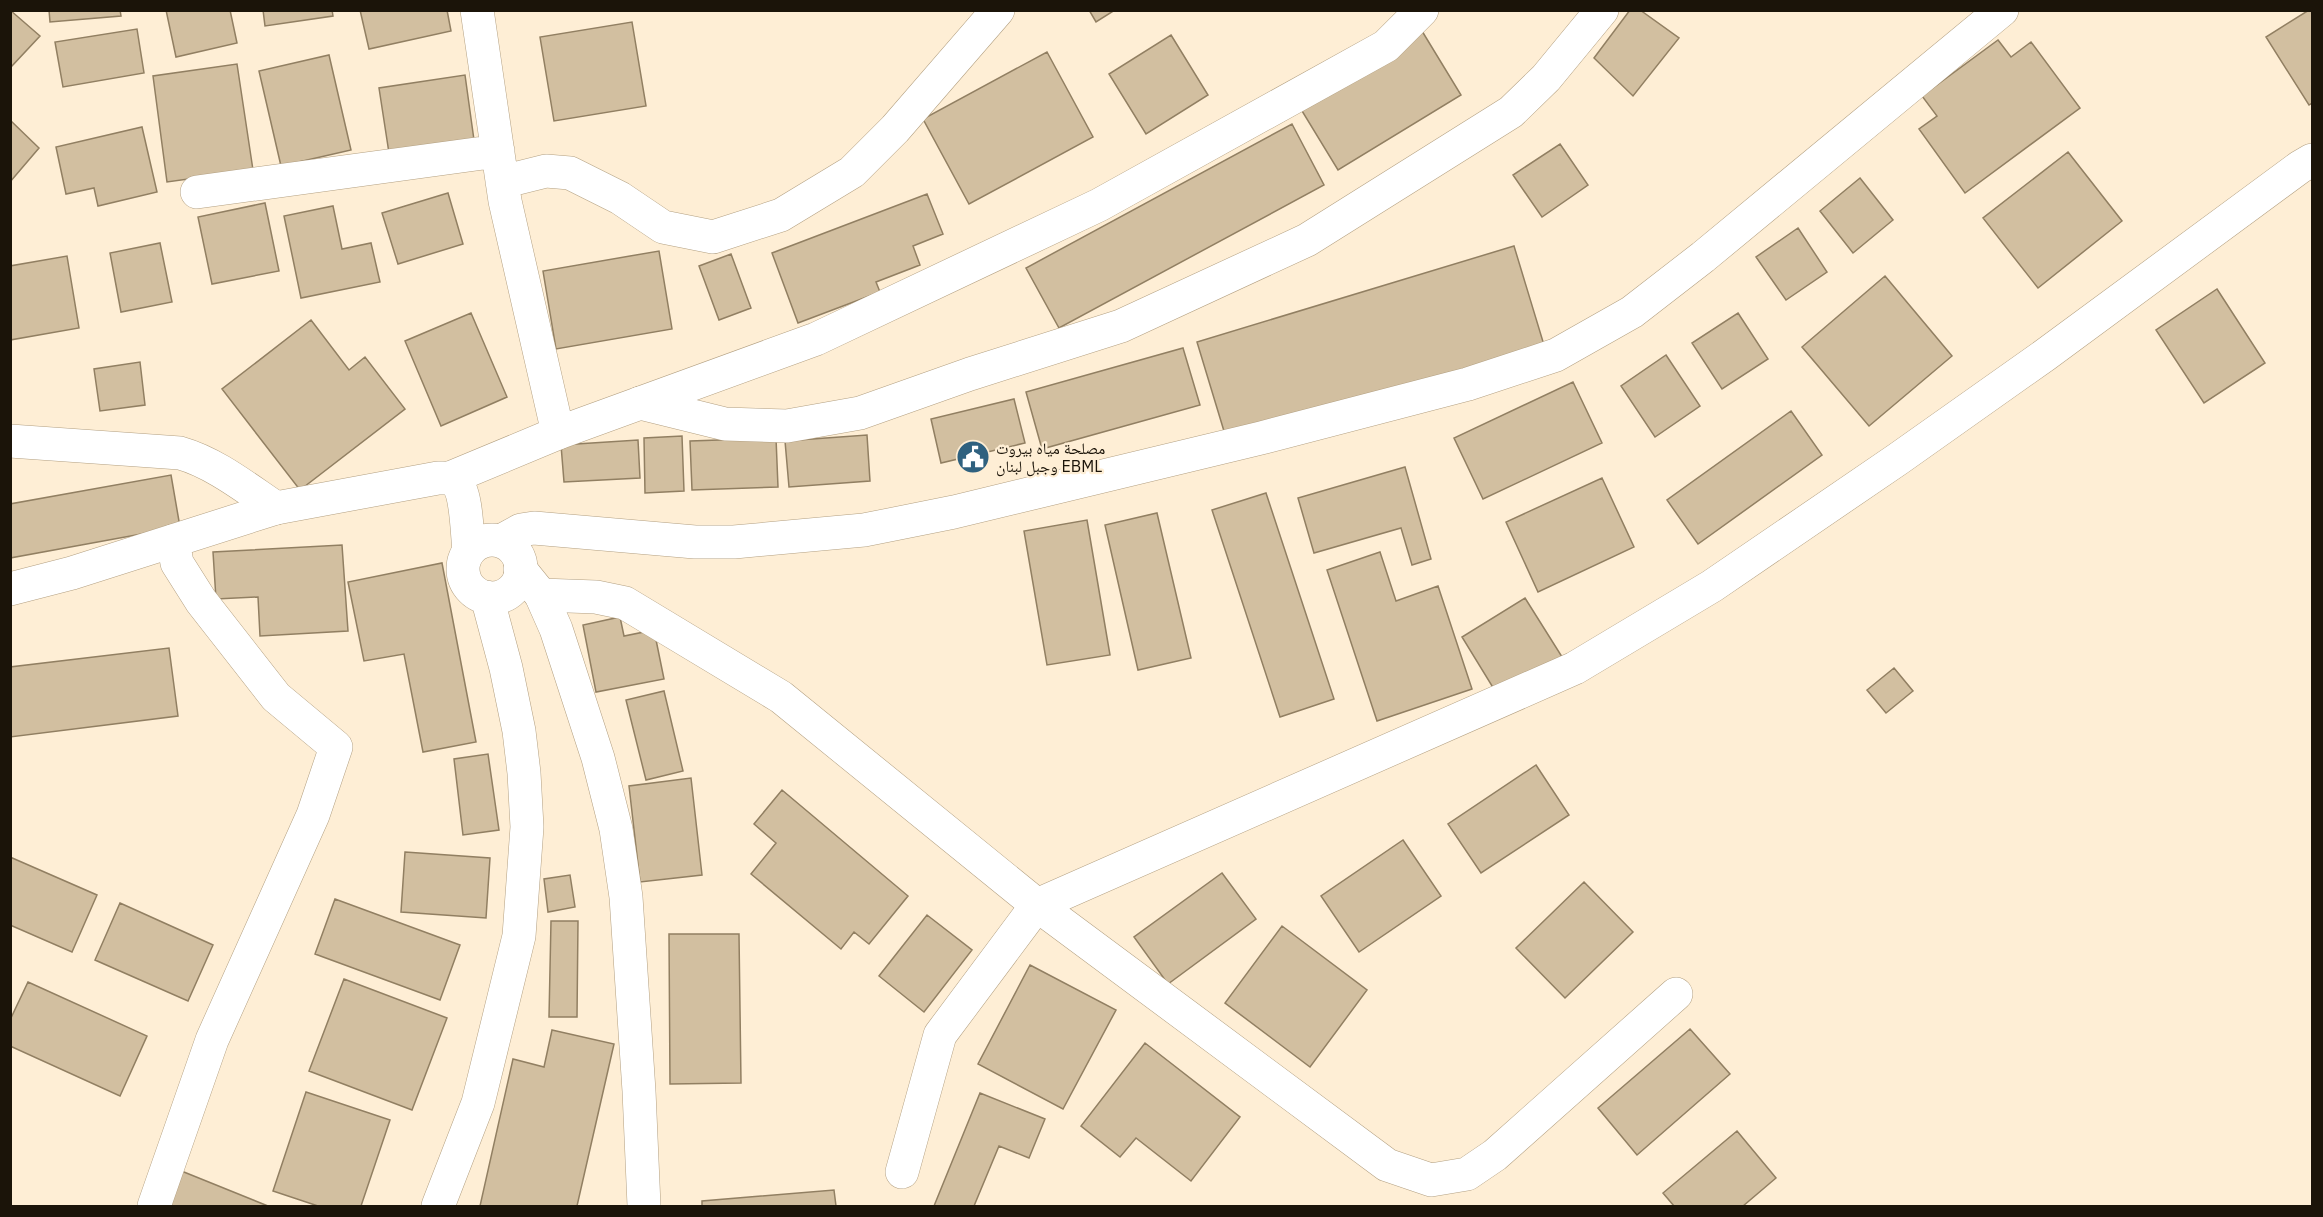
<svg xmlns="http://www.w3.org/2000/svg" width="2323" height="1217" viewBox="0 0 2323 1217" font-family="'IBM Plex Sans','Noto Naskh Arabic',sans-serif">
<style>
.building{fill:#d2bfa0;stroke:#917f62;stroke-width:1.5}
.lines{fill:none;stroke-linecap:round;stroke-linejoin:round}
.minor-casing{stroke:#b3a082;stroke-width:34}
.tertiary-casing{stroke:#b3a082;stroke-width:34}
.secondary-casing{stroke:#b3a082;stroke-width:34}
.primary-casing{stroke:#b3a082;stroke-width:34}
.minor{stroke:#fff;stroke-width:33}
.tertiary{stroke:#fff;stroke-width:33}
.secondary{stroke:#fff;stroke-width:33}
.primary{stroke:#fff;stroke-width:33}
.labels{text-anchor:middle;stroke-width:4.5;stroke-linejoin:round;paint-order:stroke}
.poi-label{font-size:16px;fill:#1b1409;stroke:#feeed5;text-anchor:start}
</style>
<rect width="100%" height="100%" fill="#feeed5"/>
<!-- building -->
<path class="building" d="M10,10L40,36L10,68Z
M49,10H120L121,16L50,22Z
M166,10H230L237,43L176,57Z
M263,10H332L333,16L265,26Z
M360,10H447L451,31L369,49Z
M1089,10H1115L1096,22Z
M1630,10H1640L1679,38L1633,96L1594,58Z
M2309,10H2312V103L2309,105L2266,37Z
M632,22L646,106L554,121L540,37Z
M137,29L144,73L63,87L55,42Z
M1422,31L1461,95L1338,170L1299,106Z
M1171,35L1208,95L1146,134L1109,74Z
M1998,40L2011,57L2031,42L2080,108L1965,193L1919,129L1937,116L1922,96Z
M1047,52L1093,137L969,204L923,119Z
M329,55L351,150L281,166L259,71Z
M237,64L253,170L167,182L153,76Z
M465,75L474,140L389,153L379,88Z
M10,120L39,148L10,182Z
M1292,124L1324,185L1059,328L1026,268Z
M142,127L157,192L98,206L94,188L66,194L56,147Z
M1560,144L1588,185L1542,217L1513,175Z
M2068,152L2122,221L2038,288L1983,218Z
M1860,178L1893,220L1853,253L1820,211Z
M448,193L463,244L398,264L382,213Z
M927,194L943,234L913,246L920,265L876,282L880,292L798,323L772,253Z
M265,203L279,271L212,284L198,217Z
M333,206L342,249L371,243L380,282L301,298L284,216Z
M1798,228L1827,272L1786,300L1756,257Z
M160,243L172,302L121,312L110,253Z
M1514,246L1544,345L1227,441L1197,342Z
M659,251L672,329L556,349L543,271Z
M731,254L751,308L719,320L699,266Z
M67,256L79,328L10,340V266Z
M1885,276L1952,356L1869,426L1802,347Z
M2217,289L2265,363L2204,403L2156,330Z
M471,313L507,397L441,426L405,341Z
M1738,313L1768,359L1722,389L1692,343Z
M311,320L349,370L365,357L405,409L300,490L222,389Z
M1183,348L1200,405L1042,449L1026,392Z
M1666,355L1700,406L1655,437L1621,386Z
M140,362L145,405L100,411L94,369Z
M1573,382L1602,443L1483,499L1454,438Z
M1014,399L1025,443L941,463L931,419Z
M1791,411L1822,455L1698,544L1667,500Z
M867,435L870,481L789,487L785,441Z
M682,436L684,491L645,493L644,438Z
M776,438L778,487L692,490L690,441Z
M638,440L640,478L564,482L561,445Z
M1405,467L1431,559L1412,565L1401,528L1314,553L1298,498Z
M171,475L180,527L10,558V504Z
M1602,478L1634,547L1538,592L1506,522Z
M1266,493L1334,699L1280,717L1212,510Z
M1157,513L1191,658L1138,670L1105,525Z
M1087,520L1110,655L1047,665L1024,531Z
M342,545L348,631L260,636L258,597L216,599L213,552Z
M1380,552L1396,601L1438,586L1472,689L1377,721L1327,570Z
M442,563L476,742L423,752L404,654L364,661L348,582Z
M1525,598L1564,660L1500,699L1462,637Z
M620,617L624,636L654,630L664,679L596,692L583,625Z
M169,648L178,716L10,737V667Z
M1894,668L1913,691L1886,713L1867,690Z
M664,691L683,771L646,780L626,700Z
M488,754L499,830L463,835L454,759Z
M1536,765L1569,815L1481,873L1448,824Z
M691,778L702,875L640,882L629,786Z
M782,790L908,896L869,944L854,932L841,949L751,874L776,843L754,824Z
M1403,840L1441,896L1359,952L1321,896Z
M405,852L490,858L486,918L401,912Z
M10,857L97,895L72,952L10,925Z
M1222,873L1256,919L1168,984L1134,937Z
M570,875L575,907L548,912L544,879Z
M1584,882L1633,932L1565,998L1516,948Z
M335,899L460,945L440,1000L315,954Z
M120,903L213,945L188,1001L95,960Z
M927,915L972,950L924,1012L879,976Z
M551,921H578L577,1017H549Z
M1282,926L1367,990L1310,1067L1225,1003Z
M669,934H739L741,1083L670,1084Z
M1030,965L1116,1010L1063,1109L978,1064Z
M344,979L447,1018L412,1110L309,1071Z
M28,982L147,1036L120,1096L10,1046V1020Z
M1690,1029L1730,1074L1637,1155L1598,1108Z
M552,1030L614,1044L577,1206H480L513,1059L544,1067Z
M1145,1043L1240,1117L1191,1181L1136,1138L1120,1157L1081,1126Z
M306,1092L390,1120L361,1206H318L273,1191Z
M980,1093L1045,1119L1029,1158L999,1146L974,1206H934Z
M1737,1131L1776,1178L1743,1206H1674L1663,1193Z
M174,1168L268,1206H158Z
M834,1190L836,1206H702V1201Z"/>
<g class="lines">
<!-- minor casing -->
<g class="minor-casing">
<path id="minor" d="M477,10L505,201L558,433
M502,182L546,171L570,173L620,198L663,227L713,237L781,215L852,172L895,129L998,10
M197,192L498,151
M640,403L725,424L787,426L860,413L970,374L1121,326L1307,240L1511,112L1546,78L1602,10
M541,595L596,597L625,603L781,697L1037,905L1387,1165L1431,1180L1467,1174L1495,1155L1676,994
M902,1172L940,1035L1037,905L1575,668L1712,586L1898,459L2045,355L2300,167L2312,160
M154,1206L212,1040L313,815L336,747L276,697L201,601L177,563L173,541"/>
</g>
<!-- tertiary casing -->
<g class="tertiary-casing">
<path id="tertiary" d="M10,441L180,453C215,463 246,488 276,508
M450,478L558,433L816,339L1099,205L1386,46L1422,10"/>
</g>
<!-- secondary casing -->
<g class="secondary-casing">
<path id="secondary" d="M501,541L521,530L534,528L695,542H734L864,530L954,512L1261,438L1468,384L1556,355L1632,312L1703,257L2002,10
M520,569L541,595L556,629L598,758L616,829L626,897L639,1091L644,1206"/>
</g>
<!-- primary casing -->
<g class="primary-casing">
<path id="primary" d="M463 569a29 29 0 1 1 58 0a29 29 0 1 1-58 0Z
M10,589L72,573L276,508L438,478C445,478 450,477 456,482C467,493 467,535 469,551
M438,1206L478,1103L519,936L527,827L524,773L519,731L506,668L487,597"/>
</g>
<!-- minor -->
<use href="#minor" class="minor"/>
<!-- tertiary -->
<use href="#tertiary" class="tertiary"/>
<!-- secondary -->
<use href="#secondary" class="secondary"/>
<!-- primary -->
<use href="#primary" class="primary"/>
</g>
<!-- icons -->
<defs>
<g id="civic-disc" transform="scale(1.725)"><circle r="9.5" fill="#2f617f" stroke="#feeed5"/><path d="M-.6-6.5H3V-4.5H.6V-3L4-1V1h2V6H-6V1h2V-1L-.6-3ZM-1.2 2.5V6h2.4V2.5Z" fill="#fff"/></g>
</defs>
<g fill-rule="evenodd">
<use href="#civic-disc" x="973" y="457"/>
</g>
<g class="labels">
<!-- poi labels -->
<g class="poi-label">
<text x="996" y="454">مصلحة مياه بيروت<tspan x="996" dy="18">وجبل لبنان EBML</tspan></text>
</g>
</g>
<!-- border -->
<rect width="2323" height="1217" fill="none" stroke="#1b1409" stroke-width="24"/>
</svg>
